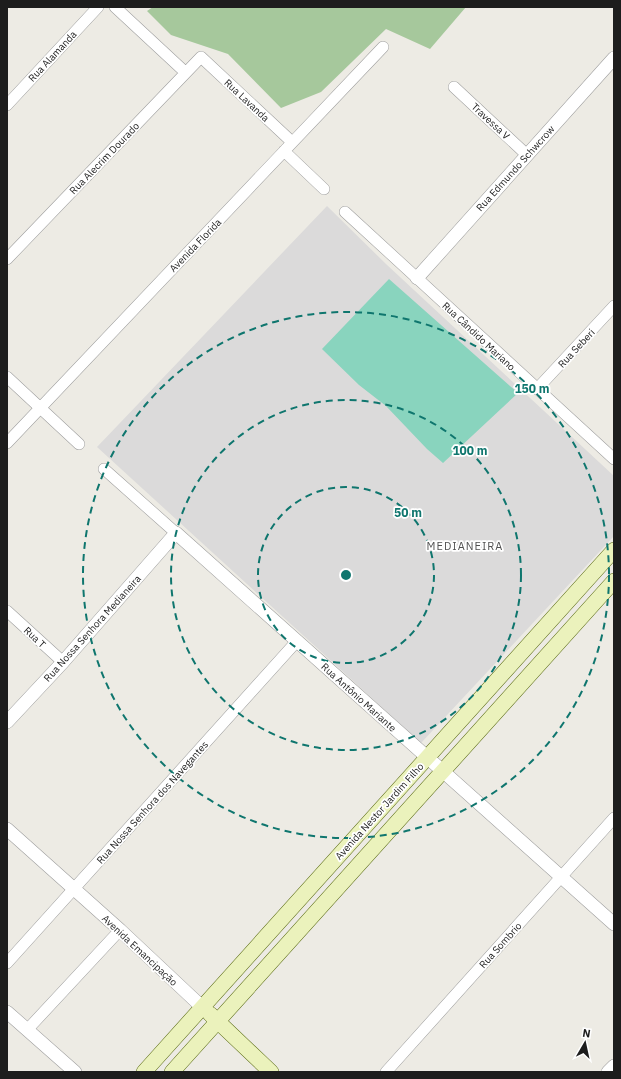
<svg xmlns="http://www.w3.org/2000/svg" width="621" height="1079" viewBox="0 0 621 1079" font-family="'IBM Plex Sans',sans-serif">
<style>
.residential{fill:#dbdada}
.forest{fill:#a6c89c}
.pitch{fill:#89d4be}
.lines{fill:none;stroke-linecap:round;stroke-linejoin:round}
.minor-casing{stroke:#9e9e9e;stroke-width:12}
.tertiary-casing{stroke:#9e9e9e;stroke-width:14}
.secondary-casing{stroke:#576810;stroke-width:16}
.minor{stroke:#fff;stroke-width:11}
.tertiary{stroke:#fff;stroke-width:13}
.secondary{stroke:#ebf2bc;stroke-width:15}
.ring{fill:none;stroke:#0f766e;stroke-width:2;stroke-dasharray:7 5}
.labels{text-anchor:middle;stroke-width:3.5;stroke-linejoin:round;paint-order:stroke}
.street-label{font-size:10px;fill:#1d1d1d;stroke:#fff}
.neighbourhood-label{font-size:11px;letter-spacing:1px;fill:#505050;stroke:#fff}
.centre{fill:#0f766e;stroke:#fff;stroke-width:2}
.ring-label{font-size:12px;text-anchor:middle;font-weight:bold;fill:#0f766e;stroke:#fff;stroke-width:3.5;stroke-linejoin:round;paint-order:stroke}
</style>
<rect width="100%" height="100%" fill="#edebe4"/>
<!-- residential -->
<path class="residential" d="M327,206L386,264L614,476V536L421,743L97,447Z"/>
<!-- forest -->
<path class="forest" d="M153,7H466L430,49L386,29L321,92L281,108L228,54L171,35L147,11Z"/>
<!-- pitch -->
<path class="pitch" d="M389,279L518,393L443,463L427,449L386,406L359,385L322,349Z"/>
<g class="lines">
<!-- minor casing -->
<g class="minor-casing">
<path id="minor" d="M115,7L185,72
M454,87L527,155
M7,105L98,7
M284,151L324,189
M345,212L614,459
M7,259L201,57L292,142
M7,377L79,444
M537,389L614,306
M7,443L383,47
M104,469L176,533
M7,611L63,662
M7,963L297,641
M27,1030L120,930
M386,1072L614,818"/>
</g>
<!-- tertiary casing -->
<g class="tertiary-casing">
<path id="tertiary" d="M417,278L614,58
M7,722L63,662L176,533L614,924
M7,829L120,930L202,1007
M7,1012L75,1072
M608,1072L614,1066"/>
</g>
<!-- secondary casing -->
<g class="secondary-casing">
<path id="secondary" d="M210,1014L271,1072
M144,1072L614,550
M172,1072L614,581"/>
</g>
<!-- minor -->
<use href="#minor" class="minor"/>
<!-- tertiary -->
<use href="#tertiary" class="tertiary"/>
<!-- secondary -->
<use href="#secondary" class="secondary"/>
</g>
<!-- distance rings -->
<g class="ring">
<circle cx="346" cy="575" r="88"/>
<circle cx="346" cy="575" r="175"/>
<circle cx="346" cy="575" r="263"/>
</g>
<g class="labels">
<!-- street labels -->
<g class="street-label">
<text transform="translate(52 56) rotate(-47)" y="4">Rua Alamanda</text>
<text transform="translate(247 100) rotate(43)" y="4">Rua Lavanda</text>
<text transform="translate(491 121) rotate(43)" y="4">Travessa V</text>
<text transform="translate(104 158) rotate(-46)" y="4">Rua Alecrim Dourado</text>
<text transform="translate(515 168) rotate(-48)" y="4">Rua Edmundo Schwcrow</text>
<text transform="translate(195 245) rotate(-46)" y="4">Avenida Florida</text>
<text transform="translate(479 336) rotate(43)" y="4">Rua Cândido Mariano</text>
<text transform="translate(576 348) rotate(-47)" y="4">Rua Seberi</text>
<text transform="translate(92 628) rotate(-48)" y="4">Rua Nossa Senhora Medianeira</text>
<text transform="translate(35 637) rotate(43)" y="4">Rua T</text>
<text transform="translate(359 697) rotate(42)" y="4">Rua Antônio Mariante</text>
<text transform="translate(152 802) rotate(-48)" y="4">Rua Nossa Senhora dos Navegantes</text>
<text transform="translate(379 811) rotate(-48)" y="4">Avenida Nestor Jardim Filho</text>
<text transform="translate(500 945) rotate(-48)" y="4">Rua Sombrio</text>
<text transform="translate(140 950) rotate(43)" y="4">Avenida Emancipação</text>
</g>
<!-- neighbourhood labels -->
<g class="neighbourhood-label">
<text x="465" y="550">MEDIANEIRA</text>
</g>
</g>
<circle cx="346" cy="575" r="6" class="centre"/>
<g class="ring-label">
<text x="532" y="393">150 m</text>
<text x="470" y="455">100 m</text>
<text x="408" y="517">50 m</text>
</g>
<!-- border -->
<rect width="621" height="1079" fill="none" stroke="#1d1d1d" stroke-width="16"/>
<!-- north arrow -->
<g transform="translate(585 1043) rotate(9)" stroke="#ffffff" stroke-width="3" paint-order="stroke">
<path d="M0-3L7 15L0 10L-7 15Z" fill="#1d1d1d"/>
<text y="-6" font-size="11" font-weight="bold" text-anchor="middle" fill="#1d1d1d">N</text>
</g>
</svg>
